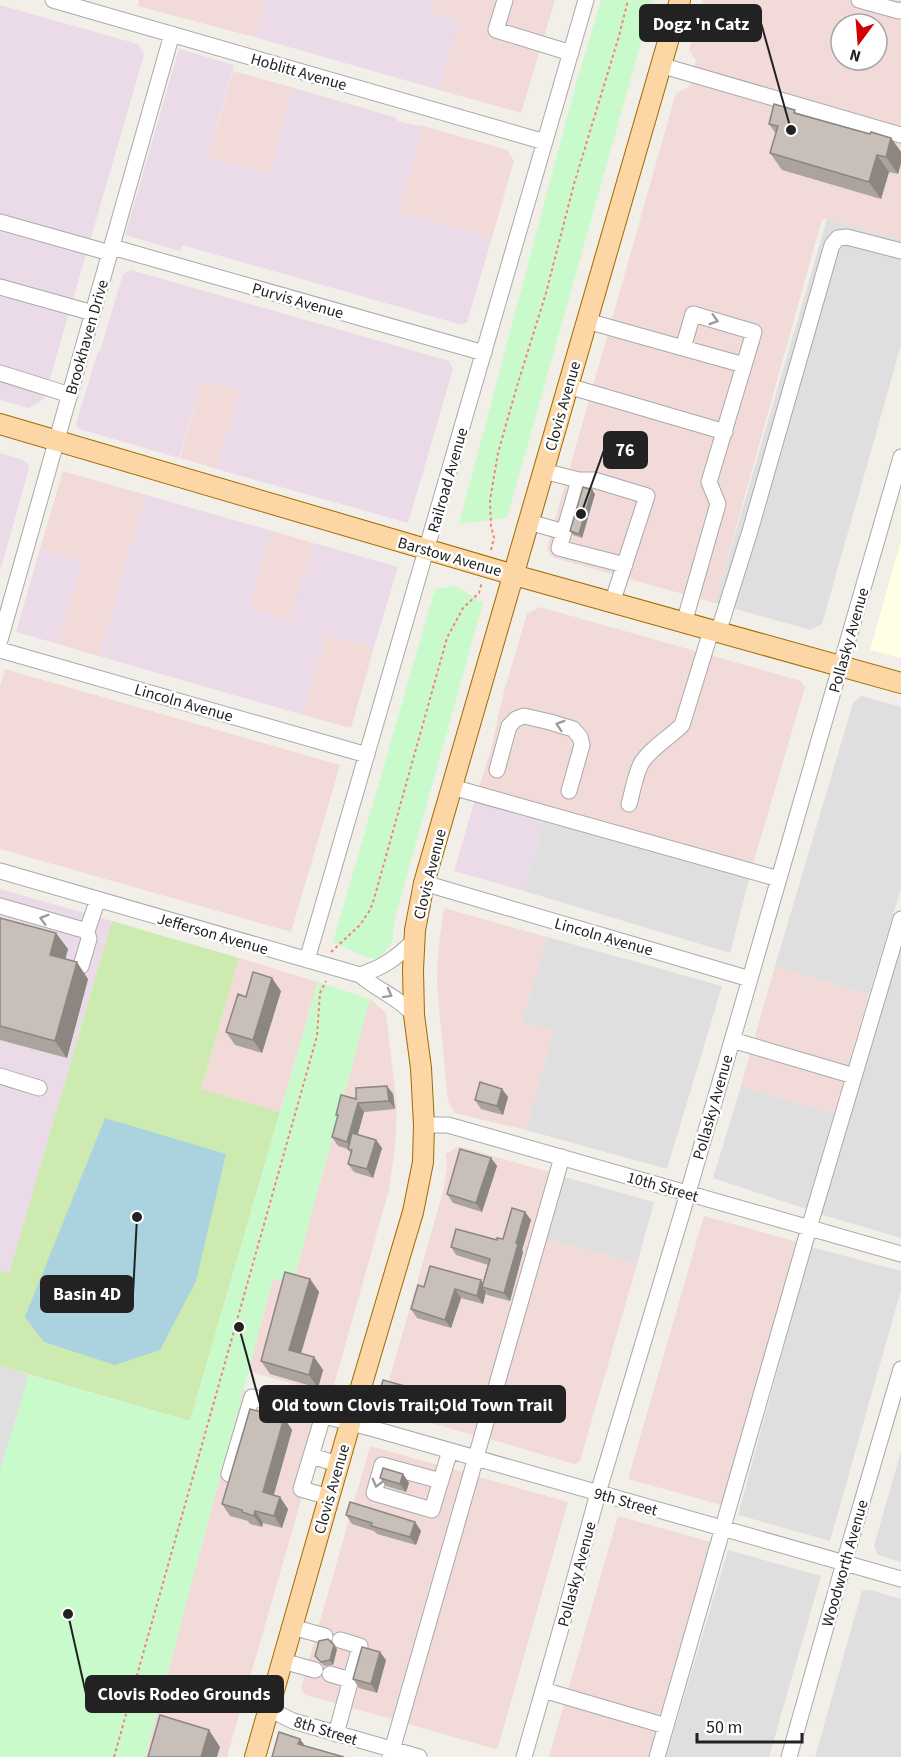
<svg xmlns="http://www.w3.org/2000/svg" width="901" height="1757" viewBox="0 0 901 1757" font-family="'Source Sans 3',sans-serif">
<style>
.residential{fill:#e0dfdf}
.commercial{fill:#f2dad9;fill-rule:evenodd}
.industrial{fill:#ebdbe8}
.education{fill:#ffffe5}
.grass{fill:#cdebb0}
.park{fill:#c8facc}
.water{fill:#aad3df}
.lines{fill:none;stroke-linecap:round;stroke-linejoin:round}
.minor-casing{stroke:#a9a9a9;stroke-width:17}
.major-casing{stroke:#a06b00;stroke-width:22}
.path{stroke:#fa8072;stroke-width:2;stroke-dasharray:3 3;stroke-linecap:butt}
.minor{stroke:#fff;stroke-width:15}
.major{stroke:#fcd6a4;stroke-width:20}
.wall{fill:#aba49e}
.shaded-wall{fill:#8b8681}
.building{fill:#c7bfb8;stroke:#8b8681;stroke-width:1.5}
.oneway{stroke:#9c9c9c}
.labels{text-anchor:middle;stroke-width:5;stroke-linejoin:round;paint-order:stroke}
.street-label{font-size:16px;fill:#222;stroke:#fff}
.leader{fill:none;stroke:#222;stroke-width:2}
.callout-dot{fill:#222;stroke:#fff;stroke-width:2}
.callout{fill:#222;stroke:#222;stroke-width:2}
.callout-label{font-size:18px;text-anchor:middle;font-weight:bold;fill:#fff}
</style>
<rect width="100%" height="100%" fill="#f2efe9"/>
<!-- residential -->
<path class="residential" d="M827,219L901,240V345L822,624L810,630L715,603Z
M861,696L901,707V888L869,995L775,966L853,703Z
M545,817L750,876L730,953L524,891Z
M547,937L722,986L667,1169L526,1130L554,1031L522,1022Z
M901,940V1238L820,1214Z
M741,1086L834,1114L806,1209L713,1178Z
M561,1176L654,1202L637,1264L544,1238Z
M811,1247L901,1271V1290L830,1541L738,1515Z
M0,1366L29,1375L0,1471Z
M901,1451V1562L878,1555L874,1546Z
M728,1550L821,1576L769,1757H666Z
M870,1590L901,1599V1757H815L862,1591Z"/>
<!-- commercial -->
<path class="commercial" d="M139,0H265L254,37L138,6Z
M432,0H555L521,113L439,90L459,21L429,12Z
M703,0H901V240L827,219H822L715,603L555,558L551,556L547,548L676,93L689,87L696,60L689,50ZM841,24H877V60H841Z
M233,71L294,88L269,174L208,157Z
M424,126L507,150L514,161L492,238L399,211Z
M202,381L239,391L217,469L180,458Z
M63,471L146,495L99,656L58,644L82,561L40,549Z
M272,531L313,543L291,620L249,608Z
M540,607L801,681L805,687L753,864L479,787L491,750L503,695L527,614Z
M327,634L374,647L351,728L303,715Z
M5,669L340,765L291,932L0,849V687Z
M444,908L547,937L522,1022L554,1031L526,1130L455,1113L448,1101L438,998L437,977L438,952Z
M239,958L318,982L280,1112L201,1089Z
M775,966L869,995L834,1114L741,1086Z
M370,999L386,1013L397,1107L395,1147L389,1190L331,1395L248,1371L273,1279L293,1282Z
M458,1146L549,1172L474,1435L381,1409L442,1195L447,1169L446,1154Z
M704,1216L797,1242L721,1505L628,1479Z
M544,1238L637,1264L580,1461L575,1464L486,1438Z
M243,1390L326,1413L227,1757H145Z
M370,1446L463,1472L392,1719L305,1695L301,1688Z
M475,1476L568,1502L498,1747L495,1749L405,1723Z
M618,1516L710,1542L649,1757H549Z"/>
<!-- industrial -->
<path class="industrial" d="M265,0H432L429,12L460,21L439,90L254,37Z
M0,5L138,44L144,55L44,399L28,408L0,400Z
M179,49L234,65L208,157L269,174L294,88L397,118L398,121L418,126L421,125L424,126L399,211L492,238L467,322L462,325L182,245L180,251L125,235Z
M131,270L449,361L453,369L408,523L217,469L239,391L202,381L179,458L79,429L76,424L98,351H100L123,274Z
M0,453L23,460L28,464L29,468L0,572Z
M146,495L272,531L249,608L290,620L313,543L398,567L374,647L327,634L303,715L99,656Z
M40,549L82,561L58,644L16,632Z
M476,796L545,817L524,891L454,871Z
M0,889L112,921L9,1273L0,1271Z"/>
<!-- education -->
<path class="education" d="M901,540V658L870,650Z"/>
<!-- grass -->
<path class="grass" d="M112,921L239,958L201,1089L280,1112L190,1421L0,1366V1271L9,1273Z"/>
<!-- park -->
<path class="park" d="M601,0H653L507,518L459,524L574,91Z
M456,586L483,603L395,918L392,943L378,959L365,957L333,942L435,589Z
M318,982L370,999L293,1282L273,1279L145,1757H0V1471L29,1375L190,1421Z"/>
<!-- water -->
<path class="water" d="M105,1118L226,1154L196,1281L160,1350L115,1365L44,1342L25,1317Z"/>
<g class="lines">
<!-- minor casing -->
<g class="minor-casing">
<path id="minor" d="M53,0L545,142
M505,0L496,30L571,53
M859,0L899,11L901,10
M660,65L901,135
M0,222L110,253
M112,247L484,353
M0,287L93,313
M587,321L683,348
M0,373L70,395
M568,386L725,432
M579,480H594L647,496L612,603
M529,522L564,532L579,480L543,471
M564,532L559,548L625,565
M684,623L718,504L709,482L754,332L693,314L683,348L744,365
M718,633L750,531L832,245L838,238L847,237L901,251
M0,640L172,34
M0,650L367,755
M497,770L509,726L516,719L524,716L550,722L573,729L580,737L582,745L569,791
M452,787L779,879
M629,804C633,791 635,774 642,762C652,747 669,738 682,725L711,631
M0,871L360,975C378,991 397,996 414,1015
M424,883L750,979
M0,906L87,931
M307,960L586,0
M81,966L89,939L87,931L98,899
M360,975C384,967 396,958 414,941
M732,1040L854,1076
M0,1076L39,1088
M424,1125H448L901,1254
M323,1416L301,1489L329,1497
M311,1456L338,1464
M229,1474L252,1397L374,1429L901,1579
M441,1481L382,1465L374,1493L432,1510C438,1490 444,1470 450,1451
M292,1627L325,1636
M282,1661L315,1670
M330,1674L350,1680
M543,1690L666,1726
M269,1709L293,1721L419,1757
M336,1734L360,1646L340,1640
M390,1757L562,1157
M524,1757L565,1614L598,1493L683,1210L901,457
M657,1757L809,1228L901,919
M789,1757L844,1563L901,1369"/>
</g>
<!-- major casing -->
<g class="major-casing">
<path id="major" d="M0,424L514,575L901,683
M255,1757L350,1424L413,1212L423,1162L424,1125L421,1068L414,1015L413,970L415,930L424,883L680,0"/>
</g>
<!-- path -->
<path class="path" d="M491,550L494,538L491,526L490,500L498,453L517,386L546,293L574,184L619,36L628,0
M331,952L360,925L370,910L374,899L447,638L463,608L479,593L482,582
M114,1757L317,1036L320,993L326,981"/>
<!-- minor -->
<use href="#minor" class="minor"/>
<!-- major -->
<use href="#major" class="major"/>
</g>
<!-- wall -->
<path class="wall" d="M797,114L870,134L891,138L901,152V163L898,174L889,172L881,199L782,170L770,153L776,134L769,124Z
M592,490L595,494L582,538L573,535L570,531Z
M0,918L68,949L65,959L88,979L67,1058L0,1040Z
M281,991L262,1053L235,1045L226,1032L246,997Z
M387,1086L393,1094L395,1109L364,1112L358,1134L376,1140L382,1148L373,1178L354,1172L348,1164L351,1154L348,1149L338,1146L332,1137L338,1117L336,1115Z
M502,1089L508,1097L503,1115L481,1109L475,1100Z
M491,1158L497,1166L482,1212L453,1203L447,1194Z
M525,1212L531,1220L522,1250L523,1252L510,1301L487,1295L486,1292L483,1304L461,1298L451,1328L417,1318L411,1309L424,1287L483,1283L488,1265L456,1255L451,1247L503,1239Z
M310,1279L319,1292L301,1354L314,1357L323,1370L318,1388L270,1374L261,1361Z
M418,1397L413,1418L383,1410L377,1401Z
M284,1418L292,1430L274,1495L288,1509L282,1528L263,1523L262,1527L250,1524L248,1521L230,1516L222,1504Z
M403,1474L409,1483L406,1492L386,1486L380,1478Z
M346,1515L415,1522L421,1531L416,1545L377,1534L374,1531L352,1524Z
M337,1649L333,1665L324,1666L315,1656Z
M386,1660L377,1693L359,1688L353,1679Z"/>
<!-- shaded-wall -->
<path class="shaded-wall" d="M891,138L901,152V163L898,174L886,157Z
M877,155L889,172L881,199L869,182Z
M592,490L595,494L582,538L579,534Z
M56,933L68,949L62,972L50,955Z
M77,962L88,979L67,1058L55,1041Z
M272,978L281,991L262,1053L253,1040Z
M387,1086L393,1094L395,1109L389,1101Z
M502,1089L508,1097L503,1115L497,1106Z
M358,1103L364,1112L353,1151L347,1142Z
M376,1140L382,1148L373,1178L367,1169Z
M491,1158L497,1166L482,1212L476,1203Z
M525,1212L531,1220L522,1250L523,1252L510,1301L504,1293L516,1243Z
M310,1279L319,1292L298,1363L289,1350Z
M481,1280L486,1288L482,1287L486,1292L483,1304L477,1296Z
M455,1289L461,1298L451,1328L445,1320Z
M314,1357L323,1370L318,1388L309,1375Z
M412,1388L418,1397L413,1418L407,1409Z
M284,1418L292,1430L271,1504L263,1492Z
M403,1474L409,1483L406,1492L400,1484Z
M280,1497L288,1509L282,1528L274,1516Z
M255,1511L263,1523L262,1527L254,1516Z
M415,1522L421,1531L416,1545L410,1537Z
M334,1645L337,1649L333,1665L330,1660Z
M380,1652L386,1660L377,1693L371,1684Z
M209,1730L220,1747L217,1757H201Z
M300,1739L312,1755L298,1744Z"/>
<!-- building -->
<path class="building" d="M774,104L795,110L794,113L870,134L871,132L891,138L886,157L877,155L869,182L770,153L778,126L769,124Z
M583,487L592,490L579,534L570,531Z
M0,918L56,933L50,955L77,962L55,1041L0,1026Z
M253,972L272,978L253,1040L226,1032L238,994L246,997Z
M480,1082L502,1089L497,1106L475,1100Z
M387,1086L389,1101L358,1103L347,1142L332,1137L338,1115H336L341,1095L356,1099V1088Z
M352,1133L376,1140L367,1169L348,1164L352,1150L348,1149Z
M460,1149L491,1158L476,1203L447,1194Z
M512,1208L525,1212L516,1243L518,1244L504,1293L482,1287L490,1259L451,1247L456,1229L497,1240V1238L503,1239Z
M430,1266L481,1280L477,1296L455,1289L445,1320L411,1309L418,1285L424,1287Z
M285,1272L310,1279L289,1350L314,1357L309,1375L261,1361Z
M383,1380L412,1388L407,1409L377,1401Z
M250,1409L284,1418L263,1492L280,1497L274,1516L255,1511L254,1516L242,1512V1510L222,1504Z
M383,1468L403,1474L400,1484L380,1478Z
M350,1502L415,1522L410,1537L371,1526L372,1523L346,1515Z
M328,1639L334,1645L330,1660L321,1662L315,1656L319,1641Z
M362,1647L380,1652L371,1684L353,1679Z
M160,1715L209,1730L201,1757H148Z
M279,1732L300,1739L298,1744L344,1757H272Z"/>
<!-- one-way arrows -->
<defs><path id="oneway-chevron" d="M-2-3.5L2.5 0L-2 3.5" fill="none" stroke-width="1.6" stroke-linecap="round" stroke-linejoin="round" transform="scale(1.5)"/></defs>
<g class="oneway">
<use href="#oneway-chevron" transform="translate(714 320) rotate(16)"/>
<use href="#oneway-chevron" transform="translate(560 725) rotate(-163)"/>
<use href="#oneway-chevron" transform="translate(44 919) rotate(-164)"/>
<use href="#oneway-chevron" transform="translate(388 994) rotate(29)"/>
<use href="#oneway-chevron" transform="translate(377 1483) rotate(105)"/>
</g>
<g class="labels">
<!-- street labels -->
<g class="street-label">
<text transform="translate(299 71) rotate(16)" y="6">Hoblitt Avenue</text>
<text transform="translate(298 300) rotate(16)" y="6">Purvis Avenue</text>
<text transform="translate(86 337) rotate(-74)" y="6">Brookhaven Drive</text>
<text transform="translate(562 406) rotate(-74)" y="6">Clovis Avenue</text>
<text transform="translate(447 480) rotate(-74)" y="6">Railroad Avenue</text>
<text transform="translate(450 556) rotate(16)" y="6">Barstow Avenue</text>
<text transform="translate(848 640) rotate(-74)" y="6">Pollasky Avenue</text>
<text transform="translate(184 702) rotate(16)" y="6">Lincoln Avenue</text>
<text transform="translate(429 874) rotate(-76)" y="6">Clovis Avenue</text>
<text transform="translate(213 933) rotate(16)" y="6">Jefferson Avenue</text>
<text transform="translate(604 936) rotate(16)" y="6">Lincoln Avenue</text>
<text transform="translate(712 1107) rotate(-74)" y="6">Pollasky Avenue</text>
<text transform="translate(663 1186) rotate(16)" y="6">10th Street</text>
<text transform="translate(331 1489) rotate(-74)" y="6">Clovis Avenue</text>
<text transform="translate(626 1501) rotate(16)" y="6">9th Street</text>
<text transform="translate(844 1563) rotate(-74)" y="6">Woodworth Avenue</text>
<text transform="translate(576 1574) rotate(-75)" y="6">Pollasky Avenue</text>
<text transform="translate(326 1730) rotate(17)" y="6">8th Street</text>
</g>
</g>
<!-- callouts -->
<path class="leader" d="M791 130L761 23M581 514L604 450M137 1217L133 1294M239 1327L260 1404M68 1614L86 1694"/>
<g class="callout-dot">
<circle cx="791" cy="130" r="6"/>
<circle cx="581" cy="514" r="6"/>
<circle cx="137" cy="1217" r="6"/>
<circle cx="239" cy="1327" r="6"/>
<circle cx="68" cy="1614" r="6"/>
</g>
<g class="callout">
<rect x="640" y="5" width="121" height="36" rx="6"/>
<rect x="604" y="432" width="43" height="36" rx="6"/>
<rect x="41" y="1276" width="92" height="36" rx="6"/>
<rect x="260" y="1386" width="305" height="36" rx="6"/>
<rect x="86" y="1676" width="197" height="36" rx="6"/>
</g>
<g class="callout-label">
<text x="701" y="30">Dogz 'n Catz</text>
<text x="625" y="456">76</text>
<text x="87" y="1300">Basin 4D</text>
<text x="412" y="1411">Old town Clovis Trail;Old Town Trail</text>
<text x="184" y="1700">Clovis Rodeo Grounds</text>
</g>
<!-- north arrow -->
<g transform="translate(859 42) rotate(196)"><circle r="28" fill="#ffffff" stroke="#a7a7a7" stroke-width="1.5"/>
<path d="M0-4.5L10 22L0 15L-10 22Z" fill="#d40000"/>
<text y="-9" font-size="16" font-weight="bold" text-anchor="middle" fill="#222222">N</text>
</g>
<!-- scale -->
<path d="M697 1733v9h105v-9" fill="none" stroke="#222222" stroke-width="3"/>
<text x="706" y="1733" font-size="18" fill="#222222" stroke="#ffffff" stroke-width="4.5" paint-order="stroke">50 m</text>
</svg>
